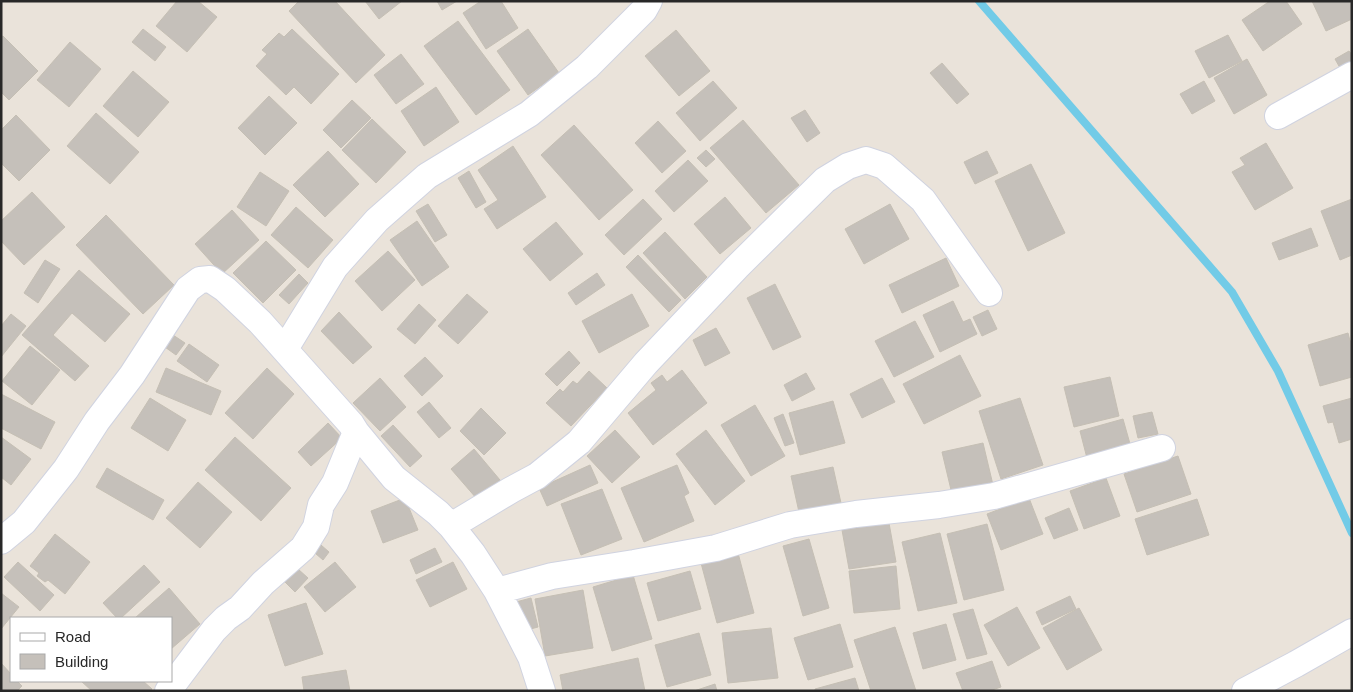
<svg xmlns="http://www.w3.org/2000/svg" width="1353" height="692" viewBox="0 0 1353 692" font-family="Helvetica,sans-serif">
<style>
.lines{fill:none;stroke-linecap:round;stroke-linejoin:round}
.stream{stroke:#72cbe7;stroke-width:8}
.building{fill:#c5c0ba;stroke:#c5bfb4}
.minor-casing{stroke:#d0d3e0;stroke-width:28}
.minor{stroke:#fff;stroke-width:26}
</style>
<rect width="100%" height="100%" fill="#eae3da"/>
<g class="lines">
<!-- stream -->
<path class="stream" d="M979,1L1232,292L1278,371L1352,533"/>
</g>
<!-- building -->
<path class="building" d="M177,1H198L217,17L187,52L156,26Z
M299,1H335L385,55L356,83L289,11Z
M365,1H402L379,19Z
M437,1H457L442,10Z
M481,1H501L518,28L486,49L463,13Z
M1270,1H1286L1302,24L1263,51L1242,20Z
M1312,1H1352V19L1326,31Z
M458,21L510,90L476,115L424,46Z
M143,29L166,47L155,61L132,42Z
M292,29L339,74L311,104L294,87L286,95L256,66L267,54L262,50L279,33L284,37Z
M528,29L559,73L528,95L497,51Z
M676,30L710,71L679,96L645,56Z
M1228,35L1242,61L1209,78L1195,51Z
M3,36L38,71L9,100L1,92V37Z
M70,42L101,69L69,107L37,80Z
M1349,51L1352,55V71L1344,75L1335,59Z
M401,54L424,84L396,104L374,75Z
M1247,59L1267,95L1234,114L1214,78Z
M942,63L969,94L957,104L930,73Z
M133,71L169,102L138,137L103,106Z
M713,81L737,108L700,141L676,113Z
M1204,81L1215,101L1192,114L1180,94Z
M436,87L459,122L424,146L401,111Z
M269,96L297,123L265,155L238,128Z
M352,100L371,118L341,148L323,130Z
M805,110L820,133L807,142L791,118Z
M96,113L139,152L110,184L67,146Z
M16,115L50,150L19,181L1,163V130Z
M372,119L406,152L376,183L342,150Z
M743,120L799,185L766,213L710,148Z
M658,121L686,151L662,173L635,143Z
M574,125L633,190L599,220L541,155Z
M1266,143L1293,188L1255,210L1232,172L1245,165L1240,158Z
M513,146L546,197L497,229L484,209L498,200L478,170Z
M706,150L715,159L706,167L697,158Z
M328,151L359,184L325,217L293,185Z
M987,151L998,173L975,184L964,162Z
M688,160L708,181L674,212L655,191Z
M1031,164L1065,233L1028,251L995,181Z
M469,171L486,202L476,208L458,178Z
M260,172L289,191L266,226L237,207Z
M32,192L65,227L24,265L1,241V221Z
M725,197L751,228L720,254L694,224Z
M643,199L662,219L624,255L605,235Z
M1352,199V255L1340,260L1321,211Z
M428,204L447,235L435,242L416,211Z
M890,204L909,239L864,264L845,229Z
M296,207L333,240L308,268L271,235Z
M232,210L259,240L222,274L195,244Z
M106,215L174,285L143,314L76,245Z
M417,221L449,267L422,286L390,240Z
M556,222L583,254L550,281L523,249Z
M1311,228L1318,246L1279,260L1272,243Z
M665,232L707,277L685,299L643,253Z
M266,241L296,270L263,303L233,273Z
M388,251L415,280L382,311L355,281Z
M638,255L681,300L669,312L626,267Z
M946,258L959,286L902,313L889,285Z
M45,260L60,269L38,303L24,293Z
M79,270L130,314L105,342L72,313L53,335L89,366L75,381L22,335Z
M597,273L605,285L576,305L568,293Z
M299,274L308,283L289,304L279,295Z
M775,284L801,337L773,350L747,298Z
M467,294L488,312L458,344L438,326Z
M632,294L649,326L599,353L582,321Z
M953,301L963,322L970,319L977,334L940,352L923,315Z
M419,304L436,320L415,344L397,329Z
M988,310L997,329L982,336L973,317Z
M339,312L372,347L353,364L321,331Z
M11,314L26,326L1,357V326Z
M915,321L934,357L894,377L875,341Z
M716,328L730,353L705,366L693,340Z
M167,331L185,343L176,355L158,342Z
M1348,333L1350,341H1352V377L1320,386L1308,345Z
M189,344L219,365L207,382L177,361Z
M30,346L60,370L32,405L2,381Z
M569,351L580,363L557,386L545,374Z
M960,355L981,396L924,424L903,384Z
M425,357L443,376L422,396L404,376Z
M166,368L221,391L211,415L156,392Z
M267,368L294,394L253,439L225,413Z
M682,370L707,403L653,445L628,413L656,390L651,383L662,375L667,382Z
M589,371L607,388L571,426L546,403L560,389L563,392L573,381L577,384Z
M806,373L815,389L792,401L784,385Z
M1110,377L1119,416L1074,427L1064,387Z
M380,378L406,407L380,431L353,403Z
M882,378L895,402L862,418L850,394Z
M1,394L55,422L41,449L1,428Z
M150,398L186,420L168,451L131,428Z
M1020,398L1043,465L1001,479L979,411Z
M1352,398V439L1339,443L1333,422L1328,423L1323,406Z
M833,401L845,443L800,455L789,413Z
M429,402L451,428L439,438L417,412Z
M755,405L785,456L751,476L721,425Z
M481,408L506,433L484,455L460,431Z
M1152,412L1158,434L1138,438L1133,416Z
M783,414L794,443L785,446L774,418Z
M1123,419L1132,451L1088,462L1080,431Z
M328,423L342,438L311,466L298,452Z
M393,425L422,456L410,467L381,436Z
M615,430L640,457L612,483L587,456Z
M706,430L745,481L715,505L676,454Z
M1,437L31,459L11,485L1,477Z
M235,437L291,488L261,521L205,470Z
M983,443L993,485L952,494L942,452Z
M474,449L500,480L477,499L451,469Z
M1178,456L1191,494L1137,512L1124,474Z
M590,465L598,483L547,506L539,488Z
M677,465L689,493L684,496L694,521L644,542L621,488Z
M833,467L841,503L799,512L791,476Z
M107,468L164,500L153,520L96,487Z
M1106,478L1120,516L1084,529L1070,491Z
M198,482L232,512L200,548L166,518Z
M602,489L622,539L581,555L561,504Z
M405,498L418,530L383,543L371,511Z
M1029,498L1043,534L1001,550L987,514Z
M1197,499L1209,535L1147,555L1135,519Z
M1069,508L1078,530L1054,539L1045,518Z
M889,523L896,562L849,569L842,530Z
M987,524L1004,590L964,600L947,534Z
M940,533L957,603L918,611L902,542Z
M55,534L90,562L65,594L48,580L45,582L37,576L39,573L30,566Z
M809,539L829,608L803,616L783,546Z
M321,545L329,552L323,560L315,553Z
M435,548L442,562L416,574L410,560Z
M738,553L754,613L717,623L701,563Z
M18,562L54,595L40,611L4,577Z
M335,562L356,587L325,612L304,587Z
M453,562L467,589L430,607L416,580Z
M144,565L160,582L121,618H117L103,603Z
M896,566L900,609L854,613L849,571Z
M298,569L308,578L295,592L285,582Z
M690,571L701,609L658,621L647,583Z
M633,575L652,639L612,651L593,587Z
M169,588L200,624L171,649V618H135Z
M583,590L593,648L545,656L535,599Z
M1,593L19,607L1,629Z
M1070,596L1076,609L1042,625L1036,612Z
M531,598L538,627L523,631L516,602Z
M306,603L323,654L285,666L268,615Z
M1017,607L1040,648L1008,666L984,625Z
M1079,608L1102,650L1067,670L1043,628Z
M973,609L987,654L967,659L953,614Z
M840,624L853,667L808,680L794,638Z
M946,624L956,660L923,669L913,633Z
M895,627L916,691H871L854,640Z
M771,628L778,678L728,683L722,633Z
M699,633L711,675L667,687L655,645Z
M638,658L645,691H563L560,675Z
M992,661L1001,687L989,691H963L956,673Z
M1,663L11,674V681H17L22,686L17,691H1Z
M346,670L350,691H304L302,677Z
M855,678L859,691H815V689Z
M81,681H143L152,689L150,691H92Z
M715,684L717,691H694Z"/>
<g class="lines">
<!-- minor casing -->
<g class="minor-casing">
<path id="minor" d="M1278,116L1352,75
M285,349L335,267L377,220L427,176L529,114L587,67L644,10L649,1
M451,526L511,490L537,476L579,442L646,363L737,267L825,180L848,166L866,160L884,166L923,200L989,293
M1,541L24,522L66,469L97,421L132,375L188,289L200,280L210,279L225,289L260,322L351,424L356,432L394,478L438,513L451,526L473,554L497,591L531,657L542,691
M497,591L552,576L634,563L716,548L790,525L856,514L939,505L994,496L1162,448
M168,691L214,630L226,618L240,608L263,583L303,548L316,527L321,505L335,483L356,432
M1245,691L1296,664L1352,632"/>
</g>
<!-- minor -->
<use href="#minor" class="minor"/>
</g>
<!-- border -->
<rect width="1353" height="692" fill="none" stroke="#282828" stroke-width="5"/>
<!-- legend -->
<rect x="10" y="617" width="162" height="65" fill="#ffffff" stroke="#a9a9a9"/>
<rect x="20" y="633" width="25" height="8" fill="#ffffff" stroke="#a9a9a9"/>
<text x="55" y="642" font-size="15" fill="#282828">Road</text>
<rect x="20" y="654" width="25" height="15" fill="#c5c0ba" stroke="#a9a9a9"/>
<text x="55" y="667" font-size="15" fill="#282828">Building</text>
</svg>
